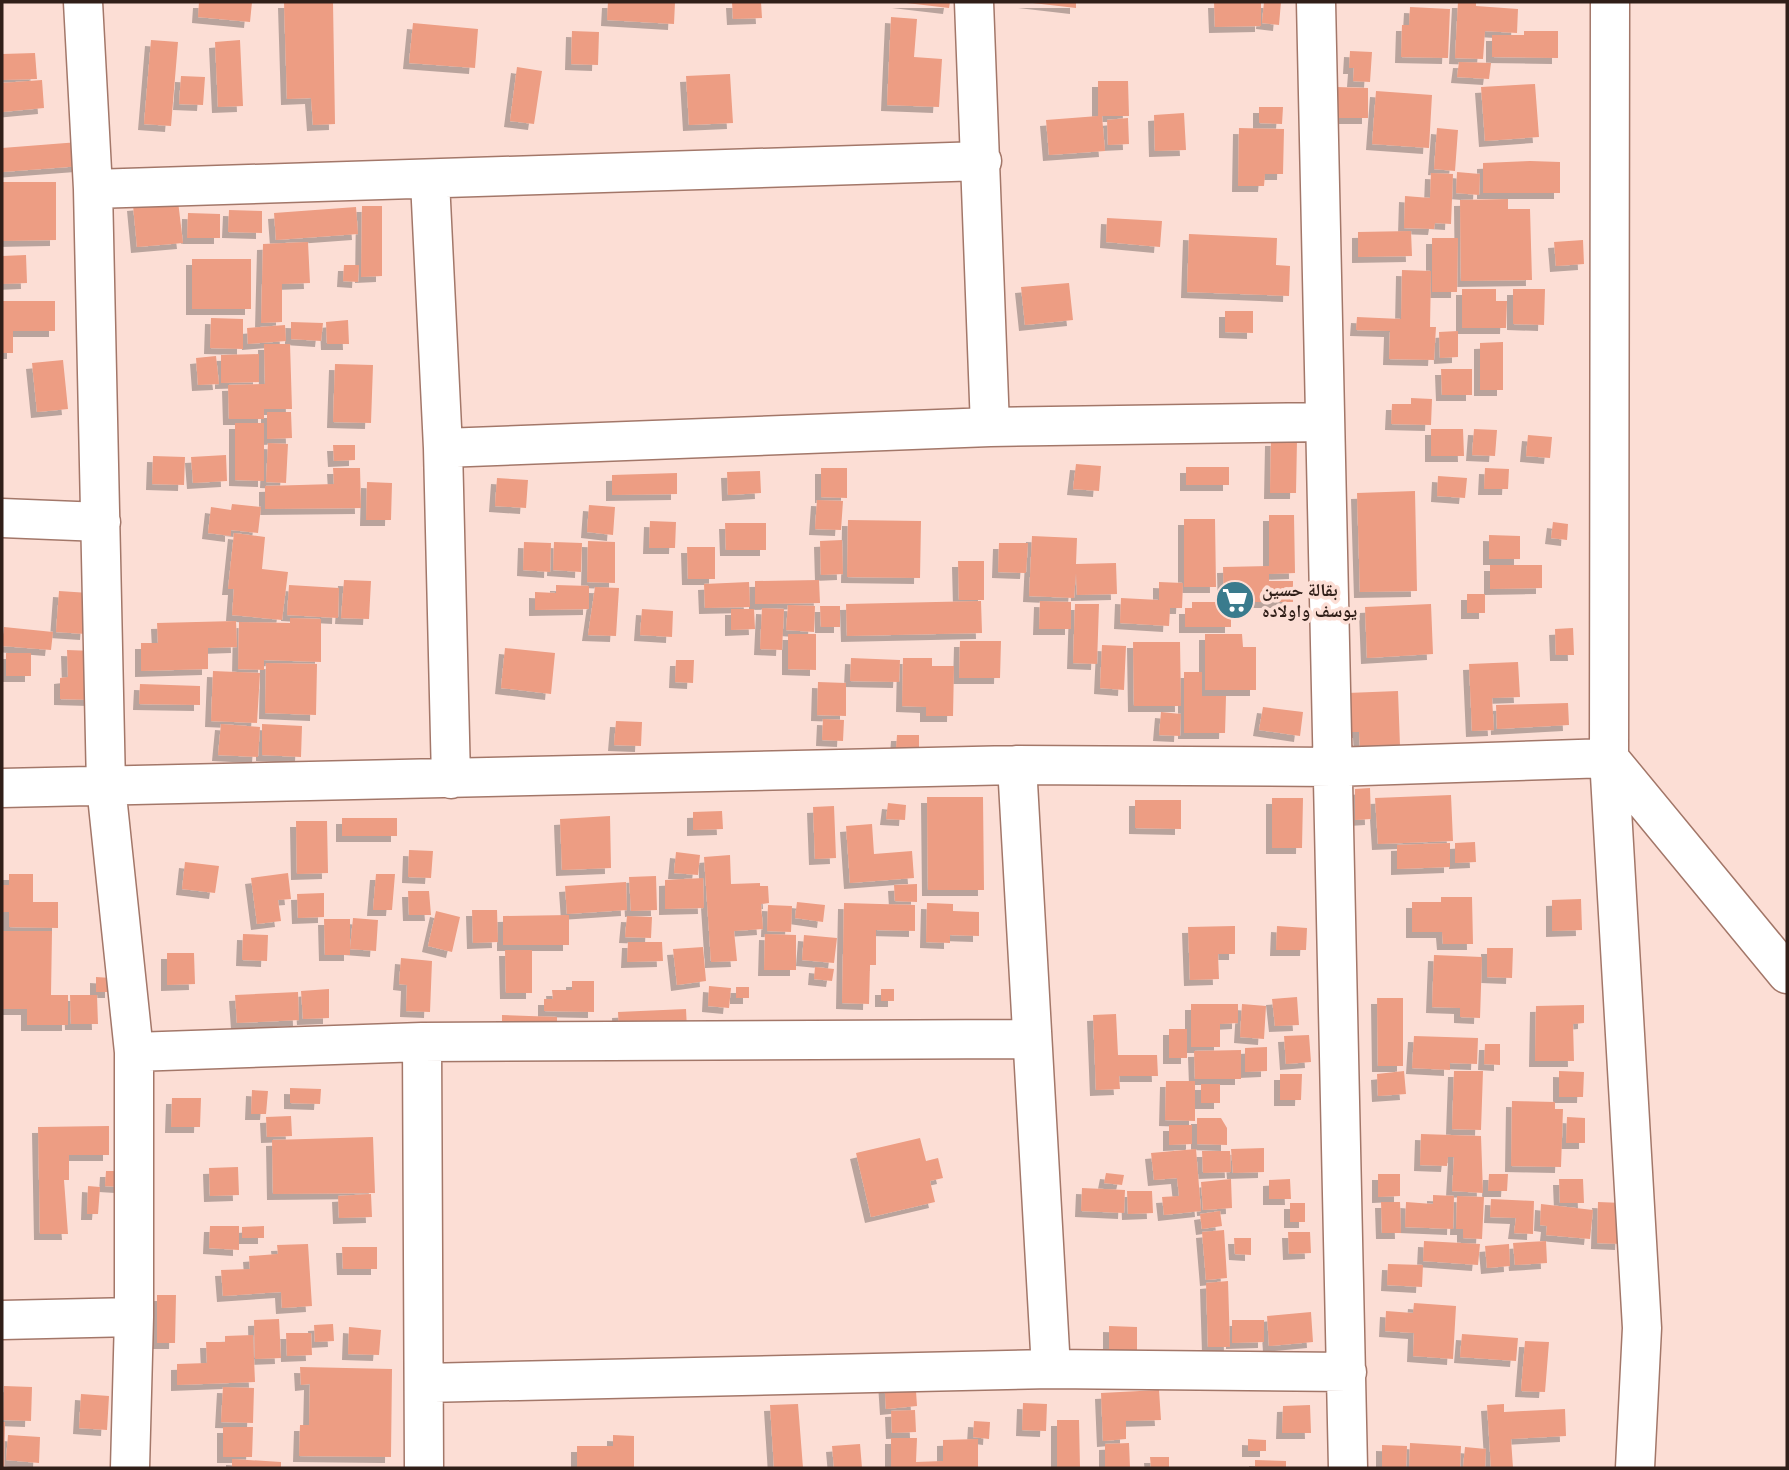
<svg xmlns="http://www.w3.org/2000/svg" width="1789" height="1470" viewBox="0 0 1789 1470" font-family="Lato,'Noto Naskh Arabic',sans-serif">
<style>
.building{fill:#ed9d83;filter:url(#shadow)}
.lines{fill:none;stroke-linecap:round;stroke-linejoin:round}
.street-casing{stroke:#a37769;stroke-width:41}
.street{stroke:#fff;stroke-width:38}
.labels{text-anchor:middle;stroke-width:7;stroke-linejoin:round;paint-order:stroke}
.poi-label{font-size:18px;font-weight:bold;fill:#301f19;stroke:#fcded5;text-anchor:start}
</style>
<defs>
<filter id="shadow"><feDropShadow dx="-6" dy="6" stdDeviation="0" flood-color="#0004"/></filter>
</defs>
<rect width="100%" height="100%" fill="#fcded5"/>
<!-- building -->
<path class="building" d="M199,2H252L250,22L198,17Z
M284,2H333L335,124L313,125L311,98L287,99Z
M608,2H675L674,24L607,20Z
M732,2H761L762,18L733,19Z
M898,2H950L949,8Z
M1024,2H1076V8Z
M1214,2H1261V26L1215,27Z
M1264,2H1281L1279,25L1262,23Z
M1458,2H1476V6L1518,9L1517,33L1485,31L1483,59L1455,58Z
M1410,7L1450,9L1448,58L1401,57L1402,25H1409Z
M891,17L917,19L914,57L942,59L939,107L887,105Z
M413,23L478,29L475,68L409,63Z
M572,31L599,32L598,65L571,64Z
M1524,31H1558V58L1492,57V35H1524Z
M151,40L178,42L171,126L144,124Z
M240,40L243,106L218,107L215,42Z
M1350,51L1372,52L1370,82L1353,81L1354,68H1349Z
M35,53L37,79L2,80V54Z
M1459,62L1491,63L1489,79L1457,77Z
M517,67L542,71L534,124L510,121Z
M730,74L733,123L689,125L686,76Z
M181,76L205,77L203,105L179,104Z
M42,80L44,108L2,112V83Z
M1098,81H1128L1129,116H1102L1105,151L1049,155L1046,120L1098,116Z
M1535,84L1539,137L1485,141L1481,87Z
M1336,87L1368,88V118H1335Z
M1376,91L1432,95L1429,148L1372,144Z
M1259,107H1283L1282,124L1259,123Z
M1184,113L1186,150L1155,151L1154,115Z
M1128,118L1129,144L1108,145L1107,120Z
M1239,128L1284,129L1283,174H1265L1264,186H1238Z
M1437,128L1458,130L1455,171L1434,169Z
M79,142L81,166L2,172V148Z
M1530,161L1560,162V193H1483V163Z
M1457,172L1480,174L1479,195L1456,193Z
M1431,173L1453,174L1451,224L1435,223L1434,229L1404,228L1405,196L1430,198Z
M2,182H56V240L2,241Z
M1508,199V209H1530L1532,280L1461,281L1460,200Z
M178,201L183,243L137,247L133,205Z
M362,206H382V276L361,277Z
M356,207L358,234L276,240L274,213Z
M229,210L262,211V233L228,232Z
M188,213L220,214V238H187Z
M1107,218L1162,221L1160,247L1106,242Z
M1411,231L1412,256L1358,257V232Z
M1189,234L1277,238L1276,265L1290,266L1289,296L1187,292Z
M1432,238H1458L1457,292H1432Z
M1583,240L1584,264L1556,266L1554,242Z
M308,242L310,283L282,284V322L261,323L263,244Z
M26,255L27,283L2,284V256Z
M192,259H251V309H192Z
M344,265H359L358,282L343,281Z
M1402,270L1431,271L1430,327H1436L1434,360L1389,359L1390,331L1356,330L1357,317L1401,319Z
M1069,283L1073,320L1025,325L1021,287Z
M1462,289H1496V301H1507L1506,328H1462Z
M1513,289H1545L1544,325L1513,324Z
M2,301H55V331H13V353H2Z
M1225,311H1253V333L1225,332Z
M211,318L243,319V349L210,348Z
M348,320L349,344H327L326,322Z
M291,322L323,323L321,341L291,339Z
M285,325L286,341L248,344L247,328Z
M1458,331V357L1440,358L1439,332Z
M1503,342V390H1480V343Z
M264,344H290L292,409H264V419H229L228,385L265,384Z
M259,354V382L221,383V355Z
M216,356L219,384L198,385L196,358Z
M63,360L68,409L37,412L32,363Z
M335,364L373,365L371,423L333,422Z
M1441,369H1472V395H1442Z
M1411,398L1432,399L1431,425L1391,424L1392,404H1411Z
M267,412H291L292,438L267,439Z
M235,423H264V481L235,480Z
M1431,429H1463L1464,456H1431Z
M1474,429L1497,430L1495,456L1472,455Z
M1528,435L1552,437L1550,458L1526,456Z
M1271,440H1297L1296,493H1270Z
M268,443L288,444L286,483L266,482Z
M333,445H355V460L334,461Z
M226,455L227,481L193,483L191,457Z
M153,456L185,457L184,485L152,484Z
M1076,464L1101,466L1099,491L1073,489Z
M1186,467H1229V485H1186Z
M333,468H360L361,508L265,509V486L334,484Z
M821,468H847V498L821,497Z
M1485,468L1509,469L1508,489H1484Z
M760,471L761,493L728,495L727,472Z
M677,473V494L612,495V475Z
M1438,476L1467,478L1465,498L1437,496Z
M497,478L528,480L526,508L495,506Z
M367,482L392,483L391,520H366Z
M1415,491L1417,591L1360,592L1357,493Z
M817,500L843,501L841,530L815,529Z
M232,504L261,507L258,533L231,530V536L208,533L211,507L231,510Z
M589,505L615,507L613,535L587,532Z
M1269,515H1294L1295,573L1269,574V581H1293V602H1224L1223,567L1269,566Z
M1184,519H1215L1216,587H1184Z
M848,520L921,521L920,578L847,577Z
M650,521L676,522L675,548H649Z
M1553,522L1568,524L1567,540L1551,538Z
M725,523H766V550H726Z
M234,533L265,537L262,569L288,572L282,620L232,615L234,589H228Z
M1489,535L1520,536V559H1489Z
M1032,536L1077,538L1076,564L1116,563L1117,594L1077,595L1076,573L1074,598L1029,596Z
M842,540L843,574L821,575L820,541Z
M588,541L615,542V583L587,582Z
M524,542L551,543L550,572L523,570Z
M554,542L582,543L581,572L553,570Z
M999,543H1028L1026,573L998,572Z
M687,547H715V579H688Z
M958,561H984V600H959Z
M1490,565H1542V588L1490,589Z
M344,580L371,581L369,619L341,618Z
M819,580L820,603L755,604V581Z
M749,582L750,607L705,608L704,584Z
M1159,582L1183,583L1182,608H1170L1169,626L1120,623L1121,598L1159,600Z
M289,585L339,588L338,618L287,615Z
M556,585L589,586V609L535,610V592L556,593Z
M595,587L619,588L616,636L588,635Z
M59,591L89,593L86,634L56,632Z
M1467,594H1485V613H1467Z
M981,601L982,633L847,636L846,604Z
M1040,601L1071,602V629H1039Z
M1192,602H1219V608H1231V627H1185V608H1192Z
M1075,604H1099L1097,664L1073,663Z
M1431,604L1433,654L1367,658L1365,607Z
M788,605L815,606L814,632L786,630Z
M820,606H840V627H821Z
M762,608L784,609L782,650L760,649Z
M642,609L673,611L672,637L640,635Z
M731,609H754L755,629L731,630Z
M290,618L321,619V662L264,660V670L238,669L239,622L290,623Z
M236,621L237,647L208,648V669L141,671V643H158L157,623Z
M4,627L53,632L51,650L2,646Z
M1573,628L1574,655H1556L1555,629Z
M788,634H816V670L788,669Z
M1205,634H1242L1243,647H1256V690H1205Z
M960,641H1001L1000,678H959Z
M1133,642H1180L1181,706H1134Z
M1102,645L1126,646L1124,690L1100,688Z
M505,648L555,653L551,694L501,688Z
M67,650L94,651V700L60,699V678L68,677Z
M6,653H31V676H6Z
M851,658L900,660L899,682L850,681Z
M903,658H932V666H954L953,716H926V707L902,706Z
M676,660H694L693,683L675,682Z
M1518,662L1520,697L1492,698L1494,730L1472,731L1469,664Z
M266,663L317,664L316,715L265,713Z
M213,671L260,673L257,723L211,721Z
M1184,672H1202V696H1226L1225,733H1184Z
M818,682L846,683V716L817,715Z
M140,684L200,686V705L139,704Z
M1398,691L1400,746L1360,748L1359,732H1348L1347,693Z
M1568,703L1569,725L1497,729L1496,705Z
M1263,707L1303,712L1300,736L1259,730Z
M1161,712L1181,714L1180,736L1159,735Z
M823,719L844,720L843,741L822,740Z
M616,721L642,722L641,746L614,745Z
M221,724L260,727L258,757L218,755Z
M262,724L302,726L301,757L262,755Z
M897,735H919V750L896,749Z
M1370,788L1371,819L1355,820V789Z
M1451,795L1453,841L1378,844L1375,798Z
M927,797H983L984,890H928Z
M1272,798H1303L1302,848H1272Z
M1135,800H1181V829L1135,828Z
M888,803L906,805L905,820L886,819Z
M834,806L836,858L815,859L813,807Z
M722,811L723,829L693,830V812Z
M610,816L611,868L562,870L560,819Z
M342,818H397V836H342Z
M296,821H327L328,873L297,874Z
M872,824L874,854L912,851L914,878L850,883L846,826Z
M1475,842L1476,862L1455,863V843Z
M1450,843V867L1397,869V845Z
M409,850L433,851L431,878L408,877Z
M676,852L700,855L698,875L674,873Z
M730,855L731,884L760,883V886H768L769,903L761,904L763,929L734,931L737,961L711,962L704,857Z
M185,862L219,866L215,893L182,889Z
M288,873L291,899L278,900L281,921L257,924L251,878Z
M9,874H33V902H58V928L9,927V912H2V885H9Z
M376,874H395L392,910H373Z
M656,876L657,910L631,911L629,877Z
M703,878L704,908L665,909V880Z
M626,882L627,910L567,914L565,886Z
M917,884V902L895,901L894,885Z
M408,891H429L431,915H409Z
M324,893V917L298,918L297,894Z
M1441,897H1472L1473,944H1443L1442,932H1412V902H1441Z
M1581,899L1582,930L1552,931V900Z
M797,902L825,905L823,922L795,918Z
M844,903L915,905V931L876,930V965H870L869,1004L842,1003Z
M927,903L953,904V911L979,912V936L950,935V943L926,942Z
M768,905L792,906L791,932L767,931Z
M472,910H497L498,942L473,943Z
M436,911L460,917L452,952L428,946Z
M569,915V945H503V916Z
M627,916L652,917L651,938L625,937Z
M353,918L378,920L376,951L350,949Z
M324,919H350V955H325Z
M1235,926V954H1218L1219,979L1190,980L1188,927Z
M1277,926L1307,928L1306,950H1276Z
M2,931H52L51,995H68V1025H27V1009H2Z
M243,934L268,935L267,961L242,960Z
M765,934L796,935V970H764Z
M804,935L837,938L834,963L802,960Z
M628,942H662L663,961L627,962Z
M703,947L706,981L677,985L673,949Z
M1487,948H1513L1512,978L1487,977Z
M505,950H532V993H506Z
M167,953H194L195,984L167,985Z
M1434,955L1482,957L1480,1018L1460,1017V1008L1432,1007Z
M401,958L432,961L430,1012L406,1011L407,985L399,984Z
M815,967L834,969L832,981L814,979Z
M96,977L111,978V992H96Z
M572,981H594V1012L544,1011V999H553L552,990H572Z
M709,986L731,988L729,1008L708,1006Z
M736,987H749V998H736Z
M329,989V1018L303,1019L301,991Z
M881,989H894V1001H881Z
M298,992L299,1020L237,1023L235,995Z
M70,995H97L98,1024H71Z
M1297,997L1299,1025L1275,1026L1272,999Z
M1377,998H1403V1066H1378Z
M1191,1004H1238V1023L1220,1024V1047H1191Z
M1242,1004L1266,1006L1264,1039L1240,1037Z
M1584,1005V1023L1573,1024L1574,1061H1535L1536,1006Z
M686,1009L687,1029L619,1032L618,1012Z
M1116,1014L1118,1055H1157L1158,1076H1119L1120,1089L1096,1090L1093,1015Z
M502,1015L557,1017V1038L502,1036Z
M1169,1029H1187V1058H1169Z
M1309,1035L1311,1062L1286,1064L1284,1036Z
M1414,1036L1478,1038L1477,1064L1450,1063V1070L1412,1068Z
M1485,1044H1500V1065L1484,1064Z
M1267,1047V1071L1245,1072V1048Z
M1241,1050V1079H1195L1194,1051Z
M1404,1071L1406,1094L1378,1096L1377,1074Z
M1454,1071H1483L1481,1130L1452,1129Z
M1559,1071L1584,1072L1583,1097H1559Z
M1280,1074H1302L1301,1100H1280Z
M1166,1081H1195V1121L1165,1120Z
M1201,1084H1220V1103H1201Z
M290,1088L321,1089L320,1104L290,1103Z
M252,1090L268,1091L266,1114H251Z
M172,1098H201L200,1127H171Z
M1512,1101L1555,1102V1109H1563L1561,1167L1511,1166Z
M291,1116L292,1136L267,1137L266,1117Z
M1567,1117L1585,1118V1143H1566Z
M1197,1118H1221L1227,1128V1145L1197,1144Z
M1169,1125H1192V1144L1169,1145Z
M109,1126V1155H69V1180H64L68,1234H40L38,1127Z
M1421,1134L1481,1136L1483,1193L1452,1191L1454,1157H1448L1447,1166L1420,1165Z
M373,1137L375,1193L273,1194L272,1140Z
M920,1138L926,1161L938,1158L943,1178L930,1181L935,1202L871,1217L856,1153Z
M1264,1148V1172L1233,1173L1231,1149Z
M1196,1149L1201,1211L1164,1215L1162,1197L1179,1196L1177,1178L1154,1180L1151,1153Z
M1202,1151H1230L1231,1172L1203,1173Z
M238,1167L239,1195L210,1196L209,1168Z
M106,1171H122L121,1187L105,1186Z
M1106,1173L1124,1175L1122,1185L1104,1183Z
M1378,1174H1400V1196L1378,1197Z
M1489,1174H1508L1507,1191H1488Z
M1231,1179L1232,1208L1203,1210L1201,1182Z
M1290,1179L1291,1199H1269V1180Z
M1559,1179H1583L1584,1203H1560Z
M88,1186L100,1187L98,1214H87Z
M1082,1188L1125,1190L1124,1213L1081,1211Z
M1127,1191H1152L1153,1213L1128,1214Z
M371,1194L372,1217L339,1218L338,1196Z
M1433,1195L1454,1196L1453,1229L1405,1227L1406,1202L1433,1204Z
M1457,1196L1484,1197L1482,1239L1463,1238V1229H1456Z
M1491,1199L1534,1201L1533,1234L1514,1233L1516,1218L1490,1217Z
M1381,1202H1400L1401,1233H1382Z
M1598,1202L1623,1203L1621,1244L1597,1243Z
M1290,1203H1305V1222H1290Z
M1541,1204L1593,1210L1590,1239L1546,1235L1547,1226L1540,1225Z
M1220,1211L1222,1226L1202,1229L1200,1214Z
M210,1226H239V1250L209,1248Z
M264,1226V1238H242V1227Z
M1224,1230L1227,1278L1206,1280L1202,1232Z
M1288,1232H1310L1311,1253L1289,1254Z
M1234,1238H1251V1255L1235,1254Z
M1424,1241L1480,1244L1478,1265L1423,1261Z
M1546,1241L1547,1263L1515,1265L1513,1243Z
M308,1244L312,1306L282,1308L281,1292L223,1296L221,1270L250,1269L249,1256L278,1254L277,1245Z
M1509,1244L1510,1266L1487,1268L1485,1246Z
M342,1247H377V1269H343Z
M1388,1264L1423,1265L1422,1287L1387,1285Z
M1228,1281L1230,1347H1208L1206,1283Z
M157,1295H176L175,1343H157Z
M1414,1303L1456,1306L1453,1359L1413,1356L1414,1333L1385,1331L1386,1311L1413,1313Z
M1311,1312L1313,1342L1269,1346L1267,1316Z
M279,1319L281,1358L255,1359L254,1320Z
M1232,1320H1264V1342L1232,1343Z
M333,1324L334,1341L315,1342L314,1325Z
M1109,1326L1137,1327V1354H1109Z
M349,1327L381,1330L379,1355L348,1354Z
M286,1333H311L312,1355L287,1356Z
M1462,1334L1518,1338L1516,1361L1460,1357Z
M253,1335L255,1382L177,1385V1364L207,1363L206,1342H225V1336Z
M1525,1341L1549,1342L1545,1392L1521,1391Z
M300,1367L392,1369L391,1457L299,1456L300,1425H309L310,1384L301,1385Z
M915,1376L917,1406L886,1409L884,1378Z
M4,1386L32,1387L31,1421L3,1420Z
M223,1387L254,1388L253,1423L221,1422Z
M1159,1390L1161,1420L1126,1421V1439L1103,1441L1101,1393Z
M81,1394L109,1396L107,1430L79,1428Z
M1023,1403L1047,1404L1046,1431L1022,1430Z
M798,1404L803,1468H774L770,1405Z
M1504,1404V1412L1565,1409L1566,1436L1511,1439L1513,1468H1491L1487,1405Z
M1310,1405L1311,1433H1282L1283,1406Z
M915,1410L916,1432L892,1433L891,1411Z
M1057,1420H1079L1080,1468H1057Z
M974,1421L990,1422L989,1439L973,1437Z
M2,1422H5L4,1468H2Z
M223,1427H253L252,1457H223Z
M8,1435L40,1437L39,1463L6,1460Z
M613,1435L634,1436V1468H577V1446H613Z
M891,1438H917L916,1462L943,1461V1440L978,1439V1468H891Z
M1248,1439L1266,1440V1451H1248Z
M1129,1443L1130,1468H1105V1444Z
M1410,1443L1461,1446L1460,1468H1409Z
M860,1444L862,1468H834L832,1446Z
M1382,1445L1407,1446L1406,1468H1382Z
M1465,1447L1486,1449L1485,1468H1463Z
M1150,1457H1169V1468H1151Z
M232,1459L281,1462V1468H232Z
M1255,1460L1286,1461V1468H1255Z"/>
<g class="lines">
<!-- street casing -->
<g class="street-casing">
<path id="street" d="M83,2L93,189L106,786L134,1052V1317L130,1468
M974,2L990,427
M1316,2L1348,1468
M1610,2L1609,758L1642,1328L1635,1468
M430,181L443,448L451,779
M93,189L982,161
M443,448L990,427L1324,422
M2,518L101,522
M1017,765L1051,1369
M2,788L1017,765L1332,767L1609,758L1787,974
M422,1042L424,1468
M134,1052L422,1042L1031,1039
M2,1320L134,1317
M424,1383L1051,1369L1347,1372"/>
</g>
<!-- street -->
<use href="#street" class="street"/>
</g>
<!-- icons -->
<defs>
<g id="supermarket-disc" transform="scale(2.0125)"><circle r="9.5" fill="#3a7b8d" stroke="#fcded5"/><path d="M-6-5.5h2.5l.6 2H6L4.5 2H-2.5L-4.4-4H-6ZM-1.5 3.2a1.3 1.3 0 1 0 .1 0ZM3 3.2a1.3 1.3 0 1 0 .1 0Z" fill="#fff"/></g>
</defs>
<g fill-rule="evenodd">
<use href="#supermarket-disc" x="1235" y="600"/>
</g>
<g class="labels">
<!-- poi labels -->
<g class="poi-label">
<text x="1262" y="596">بقالة حسين<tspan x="1262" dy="21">يوسف واولاده</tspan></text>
</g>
</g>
<!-- border -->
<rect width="1789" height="1470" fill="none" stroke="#301f19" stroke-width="7"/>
</svg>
